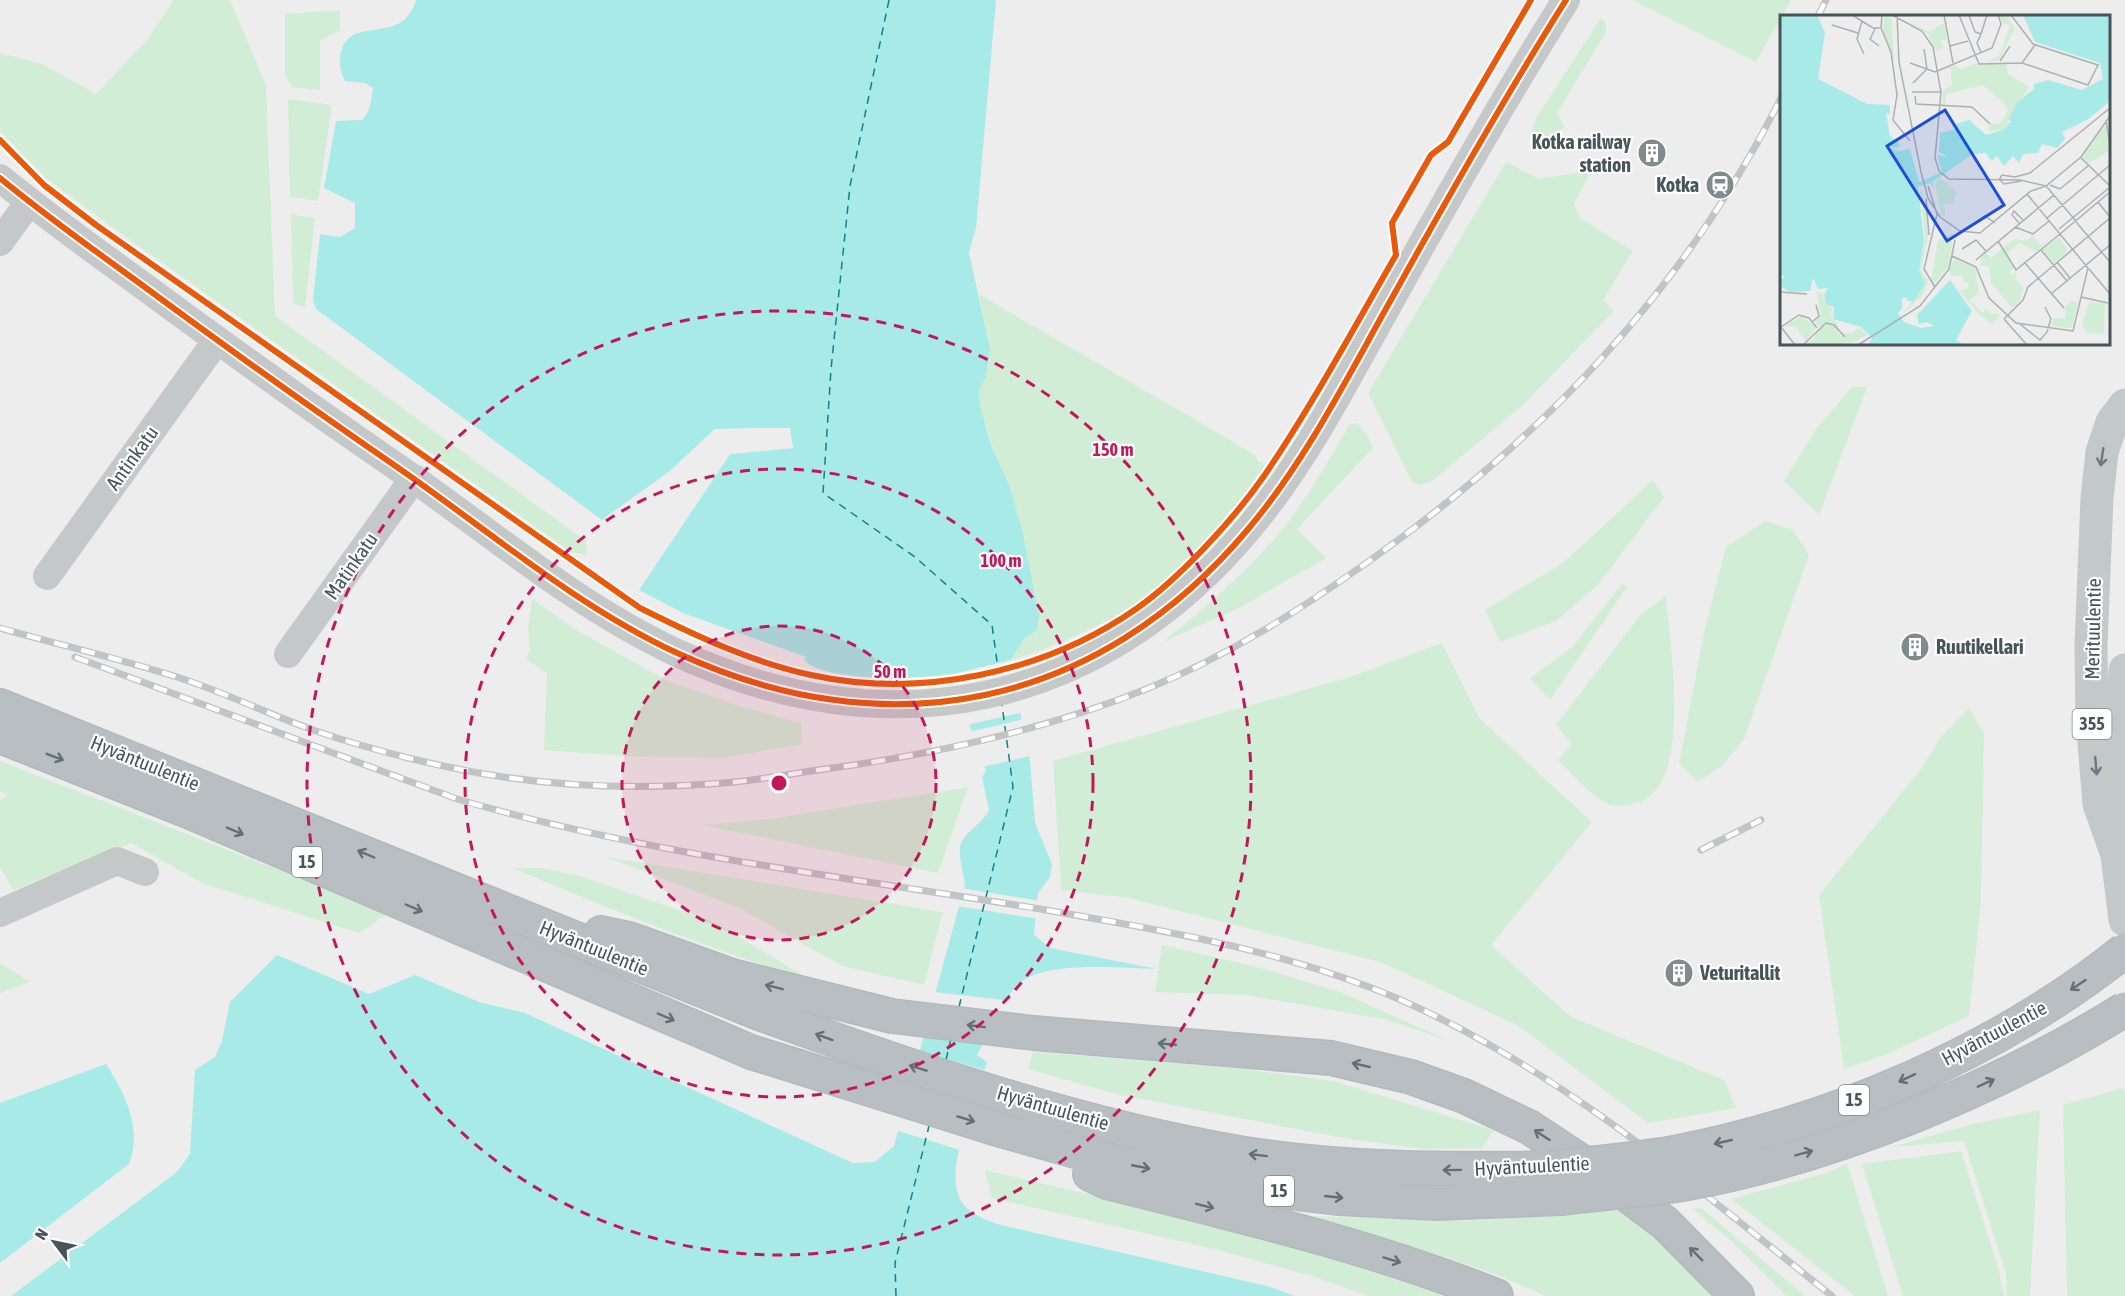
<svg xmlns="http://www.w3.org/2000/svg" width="2125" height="1296" viewBox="0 0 2125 1296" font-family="'Asap Condensed',sans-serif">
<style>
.green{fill:#d2edd5}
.water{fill:#a7eae7}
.pier{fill:#eeeded}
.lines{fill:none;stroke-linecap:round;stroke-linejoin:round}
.ferry{stroke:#108480;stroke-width:1.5;stroke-dasharray:8 6;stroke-linecap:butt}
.highway-casing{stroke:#b3babd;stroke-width:36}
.minor{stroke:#c5c8c9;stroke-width:28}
.major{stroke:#c3c8c9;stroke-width:33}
.highway{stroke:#b8bec1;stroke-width:33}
.rail-casing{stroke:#c1c3c4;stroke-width:7}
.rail{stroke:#fff;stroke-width:4.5;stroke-dasharray:14;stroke-linecap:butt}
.highway-bridge-casing{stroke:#b3babd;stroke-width:36;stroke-linecap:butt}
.highway-bridge{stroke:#b8bec1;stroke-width:33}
.cycleway-casing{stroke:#fff;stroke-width:10}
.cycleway{stroke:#e8590c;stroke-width:6}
.oneway{stroke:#6c787b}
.oneway2{stroke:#626f73}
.ring{fill:none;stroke:#c2185b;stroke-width:3;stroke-dasharray:10 8}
.labels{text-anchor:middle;stroke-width:4.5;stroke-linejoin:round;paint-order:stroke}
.shield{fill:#fff;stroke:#7e888b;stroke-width:1.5}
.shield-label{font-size:18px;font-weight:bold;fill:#465559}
.poi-label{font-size:20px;font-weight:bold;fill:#465559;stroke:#fff;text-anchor:end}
.street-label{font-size:20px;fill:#465559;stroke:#fff}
.inset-river{fill:none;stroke:#a7eae7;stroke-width:3}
.inset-road{fill:none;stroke:#abb0b2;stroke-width:1.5}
.view{fill:#1d4ed8;fill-opacity:0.15;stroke:#1d4ed8;stroke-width:3}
.inset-edge{fill:none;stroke:#465559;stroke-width:3}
.centre{fill:#c2185b;stroke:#fff;stroke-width:3}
.ring-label{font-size:18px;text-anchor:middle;font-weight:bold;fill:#c2185b;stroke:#fff;stroke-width:4.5;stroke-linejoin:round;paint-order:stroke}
</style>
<rect width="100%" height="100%" fill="#eeeded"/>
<!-- green -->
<path class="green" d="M174,0H230L266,85L275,316L586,541L587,555L571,552L116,230L46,178L0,131V53L42,64L96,94L146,41Z
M1632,0H1791L1756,62Z
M340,10V30L320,41V90L293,87L285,76V14Z
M1601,18L1605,21L1606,32L1557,113L1565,127L1552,136H1530L1536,118Z
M288,99L332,105L318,201L290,197Z
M1506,162L1539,179L1592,170L1574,204L1580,218L1633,251L1603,300L1614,311L1523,405L1431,482L1420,485L1412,482L1368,393Z
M291,214L315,218L305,307L293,304Z
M979,294C1071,349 1165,401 1257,456L1256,459L1265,465C1231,515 1185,568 1136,603C1098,629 1054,646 1010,661L1024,639L1037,630L1035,593L1009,484L992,445L980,405L979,390L986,377L990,349Z
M1852,387H1867L1819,515L1784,481L1816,429Z
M1357,423L1368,436L1373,448L1297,529L1326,558L1239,608L1163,642C1204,608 1246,573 1280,532C1307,499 1328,461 1350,424Z
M1653,480L1664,497L1598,585L1556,621L1500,642L1485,610L1564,562Z
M1765,521L1793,530L1809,555L1744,739L1721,767L1698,781L1679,764L1704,633L1726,547Z
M1622,584L1627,587L1550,700L1530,678L1572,647Z
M1666,596C1669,642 1695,786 1637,803C1626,806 1612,808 1602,801C1586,790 1572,773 1558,760L1572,744L1556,725L1641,614Z
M532,599L578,631L668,681L739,706L801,723L802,744L723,758L622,756L544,750L547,673L526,659L530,650L528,628Z
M1442,643L1480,719L1592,822L1491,945L1571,1017L1724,1080L1736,1108L1648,1123L1517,1025L1383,963L1129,898L1061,890L1053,761L1350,677Z
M1969,708L1984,733L1981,902L1969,1016L1885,1055L1844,1069L1819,895L1921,769L1940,738Z
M0,761L389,913L359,933L202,883L131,843L13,890L0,867V800L7,795L0,791Z
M968,787L938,873L702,825L770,819Z
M606,857L943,912L924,985L842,966L739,908Z
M513,868H543L579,876L714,922L814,982C711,949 612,911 513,868Z
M1162,945L1254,966L1340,992L1447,1040L1384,1019L1245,995L1155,992Z
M0,963L30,982L0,993Z
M1033,1052L1244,1069L1333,1081L1494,1130L1482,1148L1424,1149L1353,1140L1116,1094L1028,1069Z
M2123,1088L2125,1092V1296H2067L2063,1105Z
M2040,1110L2030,1296H2007L2006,1274L1964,1141L1892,1147L1973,1124Z
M1961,1151L1999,1270L2004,1296H1903L1862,1164Z
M1847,1163L1888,1296H1855L1731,1199L1830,1172Z
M985,1170L1261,1235L1461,1296H1369L1311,1276L1218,1250L992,1198Z
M1700,1207L1805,1296H1786L1731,1241L1694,1210Z
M1629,1210L1717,1296H1546L1497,1275L1430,1252L1307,1216L1463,1221Z"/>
<!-- water -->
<path class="water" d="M416,0H996L976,228L969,252L990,349L986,377L979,390L980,405L991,445L1009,484L1023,534L1039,616L1037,630L1024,639L1010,661L1030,761L1035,823L1052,864L1050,877L1038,893L1034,935L1050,948L1157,969C1121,969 1031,957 1011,993C1003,1008 999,1029 993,1046L984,1042L977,1055L987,1062C977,1095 939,1178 964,1205C974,1216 988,1221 1001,1225L1267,1286L1295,1296H11L177,1172L190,1154L195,1070L215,1057L222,1041L230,1002L277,955L369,994L415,975L479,1002L525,1013L853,1163L875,1162L894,1146L965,884C963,873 959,858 960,847C963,832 983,824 989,810L982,777L986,771L975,732L971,730L960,673C927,678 827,684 804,660L806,657L683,613L639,590L730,454L793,448L789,428L715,429L670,471L602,520L316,309L313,300L320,234L340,237L355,228V203L324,188L336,121L362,120C371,111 371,101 373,88L365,83L345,81C336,65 338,39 358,33C384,26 406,32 416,0Z
M106,1064C125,1093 143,1130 129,1164L0,1263V1103Z"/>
<!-- pier -->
<path class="pier" d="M790,428L793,448L730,454L639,590L638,587L728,452L790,445L787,431L716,432L672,473L604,523L602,520L670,471L715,429Z
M1015,659L1023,712L967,725L958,676L950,678L949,675Z
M1024,719L1030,756L982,767L973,734L969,732Z
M961,888L1040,901L1039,919L957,906Z
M934,992L1012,1001L999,1040L923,1031Z
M917,1050L988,1071L963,1151L895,1130Z"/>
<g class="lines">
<!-- ferry -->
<path class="ferry" d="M889,0L850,186L831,369L823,493L915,557L992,625L999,676
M959,1007L1013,787L1002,705
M946,1060L951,1038
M896,1296L895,1263L929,1126"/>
<!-- highway casing -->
<g class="highway-casing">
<path id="highway" d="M0,706L759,1013C917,1070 1079,1126 1245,1154C1347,1170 1450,1170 1552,1168
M0,736L188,811L751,1052L1004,1131L1111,1161L1246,1187L1338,1198L1437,1203L1561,1198
M601,933L629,939L732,976L892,1016L1034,1033L1331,1058L1411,1077L1464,1096L1529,1127L1594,1170L1665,1223L1737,1296
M1090,1174L1107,1182C1238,1215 1371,1246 1496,1296"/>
</g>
<!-- minor -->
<path class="minor" d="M0,178C46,216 94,250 142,285C226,347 311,408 397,467C488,530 575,605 675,652C887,751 1098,709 1249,528C1307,459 1348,376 1392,298C1448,197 1505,97 1566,0
M0,242L29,202
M47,576L217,340
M288,654L414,478
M0,913L117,861L145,872"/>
<!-- major -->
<path class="major" d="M2125,405L2112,422L2102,452L2097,498L2091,645L2092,719L2099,804L2117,855L2125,920
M2118,842L2125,670"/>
<!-- highway -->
<use href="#highway" class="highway"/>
<!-- rail casing -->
<g class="rail-casing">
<path id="rail" d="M1818,16L1826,0
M0,628C60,645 121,659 180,678C226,693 270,715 316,731C371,750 439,767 497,776C574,788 658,789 735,782C763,779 790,774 818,770C931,755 1043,731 1149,688C1227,656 1297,612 1365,564C1541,440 1684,292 1782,96
M75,657L457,799C648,855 849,877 1046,910C1167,931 1287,951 1401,1000C1562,1071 1695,1187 1832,1296
M1701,850L1761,820"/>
</g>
<!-- rail -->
<use href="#rail" class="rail"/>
<!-- highway-bridge casing -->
<g class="highway-bridge-casing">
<path id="highway-bridge" d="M1552,1168C1593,1163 1634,1160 1674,1153C1833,1122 1998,1052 2125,950
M1561,1198C1603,1193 1646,1190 1688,1183C1835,1156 1998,1088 2125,1009"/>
</g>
<!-- highway-bridge -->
<use href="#highway-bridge" class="highway-bridge"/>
<!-- cycleway casing -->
<g class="cycleway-casing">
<path id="cycleway" d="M0,140L44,185L96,225L640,608C694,635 751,662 811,675C920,699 1044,673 1136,609C1179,579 1234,519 1264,476C1312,406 1353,329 1396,255L1392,223L1431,155L1448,142L1531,0
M0,178C46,216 94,250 142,285C226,347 311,408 397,467C488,530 575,605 675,652C887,751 1098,709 1249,528C1307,459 1348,376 1392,298C1448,197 1505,97 1566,0"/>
</g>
<!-- cycleway -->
<use href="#cycleway" class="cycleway"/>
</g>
<!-- one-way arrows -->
<defs><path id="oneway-shaft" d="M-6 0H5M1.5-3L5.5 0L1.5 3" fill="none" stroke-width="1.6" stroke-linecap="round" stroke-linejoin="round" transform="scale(1.5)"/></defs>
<g class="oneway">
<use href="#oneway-shaft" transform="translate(2102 457) rotate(99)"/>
<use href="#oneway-shaft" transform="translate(2096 766) rotate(85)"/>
</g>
<g class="oneway2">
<use href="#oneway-shaft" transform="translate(55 757) rotate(21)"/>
<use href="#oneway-shaft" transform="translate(235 831) rotate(23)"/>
<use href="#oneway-shaft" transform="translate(366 854) rotate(-157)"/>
<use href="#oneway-shaft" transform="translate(414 908) rotate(23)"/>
<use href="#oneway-shaft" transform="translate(2078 985) rotate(146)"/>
<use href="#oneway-shaft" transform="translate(774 987) rotate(-166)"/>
<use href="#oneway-shaft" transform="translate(666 1017) rotate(23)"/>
<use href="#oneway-shaft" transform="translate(976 1026) rotate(-173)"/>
<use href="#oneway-shaft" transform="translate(824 1037) rotate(-160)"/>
<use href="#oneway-shaft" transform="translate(1167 1044) rotate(-175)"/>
<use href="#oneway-shaft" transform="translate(1361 1065) rotate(-167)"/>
<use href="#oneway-shaft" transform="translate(918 1068) rotate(-163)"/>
<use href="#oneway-shaft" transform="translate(1907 1078) rotate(155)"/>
<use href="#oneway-shaft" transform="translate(1986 1083) rotate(-24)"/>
<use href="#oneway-shaft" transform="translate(966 1119) rotate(17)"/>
<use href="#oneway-shaft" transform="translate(1542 1135) rotate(-147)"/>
<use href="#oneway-shaft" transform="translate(1723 1142) rotate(167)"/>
<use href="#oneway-shaft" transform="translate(1804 1153) rotate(-15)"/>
<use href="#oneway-shaft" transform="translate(1258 1155) rotate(-173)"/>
<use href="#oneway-shaft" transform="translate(1141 1167) rotate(11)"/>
<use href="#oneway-shaft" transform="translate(1452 1170) rotate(179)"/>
<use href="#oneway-shaft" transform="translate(1334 1197) rotate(6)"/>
<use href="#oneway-shaft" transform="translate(1205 1206) rotate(14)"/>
<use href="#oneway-shaft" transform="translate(1696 1254) rotate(-135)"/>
<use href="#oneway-shaft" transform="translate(1392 1260) rotate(17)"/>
</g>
<!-- distance rings -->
<circle cx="779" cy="783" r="157" fill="#c2185b" fill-opacity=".12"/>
<g class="ring">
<circle cx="779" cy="783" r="157"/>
<circle cx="779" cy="783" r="314"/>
<circle cx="779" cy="783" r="472"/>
</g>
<!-- icons -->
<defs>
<g id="building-disc" transform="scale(1.5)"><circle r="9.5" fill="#818a8d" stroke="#fff"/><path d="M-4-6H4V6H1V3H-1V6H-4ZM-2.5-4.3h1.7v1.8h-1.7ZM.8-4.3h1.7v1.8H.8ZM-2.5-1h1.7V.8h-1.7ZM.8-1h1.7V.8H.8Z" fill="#fff"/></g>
<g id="station-disc" transform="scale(1.5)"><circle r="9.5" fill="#818a8d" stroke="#fff"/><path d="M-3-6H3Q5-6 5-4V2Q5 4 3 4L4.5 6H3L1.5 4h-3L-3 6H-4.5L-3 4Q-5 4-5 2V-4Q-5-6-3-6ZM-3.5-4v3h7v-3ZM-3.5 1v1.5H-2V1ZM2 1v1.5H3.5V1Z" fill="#fff"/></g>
</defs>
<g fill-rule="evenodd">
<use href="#building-disc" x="1652" y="153"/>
<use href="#station-disc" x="1720" y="185"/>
<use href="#building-disc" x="1915" y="647"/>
<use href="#building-disc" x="1679" y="973"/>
</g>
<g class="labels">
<!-- shield labels -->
<g class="shield">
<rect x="2072.5" y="709" width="39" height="30" rx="4.5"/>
<rect x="292" y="847" width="30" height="30" rx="4.5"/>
<rect x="1839" y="1085" width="30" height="30" rx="4.5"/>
<rect x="1264" y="1176" width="30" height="30" rx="4.5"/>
</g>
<g class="shield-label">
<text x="2092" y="730">355</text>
<text x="307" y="868">15</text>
<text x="1854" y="1106">15</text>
<text x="1279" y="1197">15</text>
</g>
<!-- poi labels -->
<g class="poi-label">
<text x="1631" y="149">Kotka railway<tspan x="1631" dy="23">station</tspan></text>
<text x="1699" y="192">Kotka</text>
<text x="1936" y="654" text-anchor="start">Ruutikellari</text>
<text x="1700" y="980" text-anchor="start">Veturitallit</text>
</g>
<!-- street labels -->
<g class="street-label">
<text transform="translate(132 458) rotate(-54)" y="7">Antinkatu</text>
<text transform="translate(351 566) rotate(-55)" y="7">Matinkatu</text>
<text transform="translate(2093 629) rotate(-89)" y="7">Merituulentie</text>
<text transform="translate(145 763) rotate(22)" y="7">Hyväntuulentie</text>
<text transform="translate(594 948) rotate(22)" y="7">Hyväntuulentie</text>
<text transform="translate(1994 1033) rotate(-28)" y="7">Hyväntuulentie</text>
<text transform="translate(1053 1108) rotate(16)" y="7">Hyväntuulentie</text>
<text transform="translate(1532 1166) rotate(-3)" y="7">Hyväntuulentie</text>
</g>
</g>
<!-- overview -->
<g transform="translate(1780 15)">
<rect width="330" height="330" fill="#eeeded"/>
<path d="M105,0L112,4L114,48L103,15ZM219,0H227L235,13L219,45L205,48L220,40L230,10L222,8ZM128,4L148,17L164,8L167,24L161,25L163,33L156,36L148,19ZM196,48L226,49L228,59L249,72L223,115L208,116L211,108L220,109L228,96L226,90L203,70L166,79V89L162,91L163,75L172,71L171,54L164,55L175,50L181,55ZM327,108L330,135L308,149L303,143L306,134ZM160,163L177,177L173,189L164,188L165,202L161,200L155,167ZM140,172L147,193L148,222L141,254L148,268L140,283L122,300L145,269L139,256L145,222ZM173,218L169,251L156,267L151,266L158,225ZM276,218L256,237L239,228L228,238L234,253L230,257L233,260L237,257L235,263L243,273L240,285L232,293L211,268L209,252L200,250L201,243L206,238L211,243L234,224L247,226L252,220L261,230ZM279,222L288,236L274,248L262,235ZM174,244L195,253L199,279L189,285L203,298L206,294L211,299H221L212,309L198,299L179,275L188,273L189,269L183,266V260L172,262L169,256ZM37,276L43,279L48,292H52L51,302L58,309V318H72L78,313L88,320L66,330H25L34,324L39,313L35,306L40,301ZM292,286L298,287L292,313L272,311L274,303H286L285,291ZM309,287L325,288L324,317L321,319L308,318L302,310ZM22,301L36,313L26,326L16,312L3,311Z" fill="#d2edd5"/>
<path d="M0,0H37L45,18L38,64L87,89L110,90V99L106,98L110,121L121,130L117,133L103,130L118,136L130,134L139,167L162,157L157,140L168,142L159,137L160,118L177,114L176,109L189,105L206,120L223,115L231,106L229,104L237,88L254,74V69L268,65L302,75L323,64L320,48L255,27L243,0H330V86L307,105L282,117L285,124L277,133L262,129L258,138L243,139L239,148L233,141L224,151L217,141L211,146L206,138L193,139L152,167L154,174L150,168L138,172L144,225L139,256L145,269L133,287L126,285L128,282L121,284L123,292L118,298L124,307L141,313L155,311L147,307L139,309L137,300L170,265L192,296L176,325L184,330H89L92,323L81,312L53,304L54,292L47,290L44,280L48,273L38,274L33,263L30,276L10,277L0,271V263L6,262L0,259Z" fill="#a7eae7"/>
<path class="inset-river" d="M148,166L165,157L166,146L172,143L222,125L291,92M106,308L97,281L106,201L115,182L140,168M109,313L121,330"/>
<path class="inset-road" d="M72,0L93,13H101M102,0L101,13L111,37L117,80L113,105L130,126M112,0L142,16L153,32L161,77L155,143L159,156L169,164L240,165L266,171L301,142L330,101M117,0L119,47L141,157L148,183L160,202L180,216L200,218L251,176L266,171M164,0L173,48M179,0L199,49L242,48L255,30M189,0L195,17L201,19L197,28L201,37M231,0L253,29L318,50L308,70L242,48M82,6L77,24L84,39M52,10L78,18M95,14L90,24L99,31M201,19L207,0M170,31L188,26M220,46L230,31M130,48L155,57L212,33L221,9L218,0M133,68L147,54L144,34M132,77H161M135,81L136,89L192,92L210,109M326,105L330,130M301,143L330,171M219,165L222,160L235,162L250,158L330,93M220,165L224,169L241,166M270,170L280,174L308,151M148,171L157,199L144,254L155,272M266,171L296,206M146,184L149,220M318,187L330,202M267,203L330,150M296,207L330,247M239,208L232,200L234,196L243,205M235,212L253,219L269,206M279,214L330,172M182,217L205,201L215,208M280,219L330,177M218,226L236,255L280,219M182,234L196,225L206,236M261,235L287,266M172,241L196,252L209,283L236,308L293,316L308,253L247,179M196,245L274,180M277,247L290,263M245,248L284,293M309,254L330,279M0,277L27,279M271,279L330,230M301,282L328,288M224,304L243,285L248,272L330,203M224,304L247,330M33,306L39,301L36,290M240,309L260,325L267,317L271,304L265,292M1,312L19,300L29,303L37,313M1,312L15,330M23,330L46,308L54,310L65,322M78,330L140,291L169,254L175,225"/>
<path class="view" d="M165,95L224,190L167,226L107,131Z"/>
<rect width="330" height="330" class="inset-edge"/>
</g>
<circle cx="779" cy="783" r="9" class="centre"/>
<g class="ring-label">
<text x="1113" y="456">150 m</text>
<text x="1001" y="567">100 m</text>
<text x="890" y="678">50 m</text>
</g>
<!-- north arrow -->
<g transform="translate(54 1242) rotate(302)" stroke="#ffffff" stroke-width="4.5" paint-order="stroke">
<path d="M0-4.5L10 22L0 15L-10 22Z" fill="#465559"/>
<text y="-9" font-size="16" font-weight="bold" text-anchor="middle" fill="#465559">N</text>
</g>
</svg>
